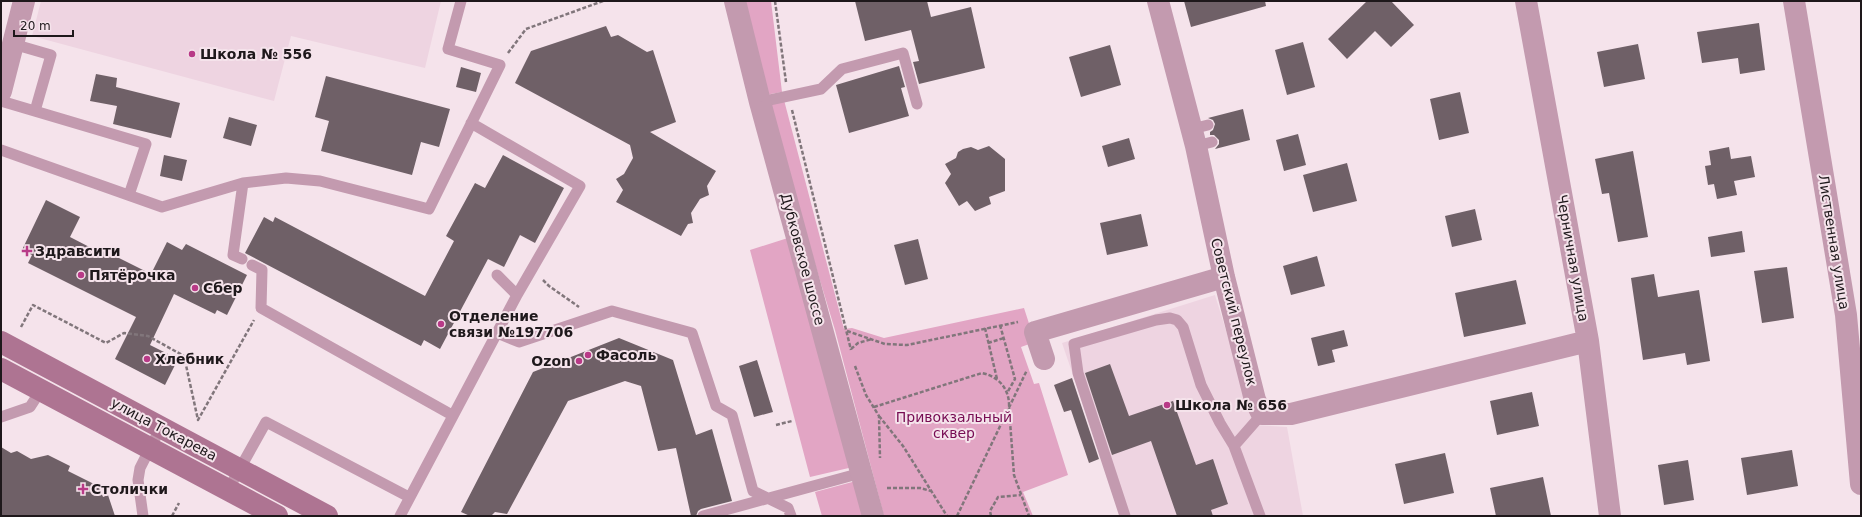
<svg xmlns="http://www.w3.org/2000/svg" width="1862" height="517" viewBox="0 0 1862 517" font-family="'DejaVu Sans',sans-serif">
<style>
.built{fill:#eed4e1}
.green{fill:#e2a5c4}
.building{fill:#6f6067}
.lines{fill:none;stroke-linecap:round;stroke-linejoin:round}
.path{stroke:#81767b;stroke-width:2.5;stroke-dasharray:4 2;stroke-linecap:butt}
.service{stroke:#c39aaf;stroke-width:11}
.minor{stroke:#c39aaf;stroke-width:22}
.secondary{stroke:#ae7492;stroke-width:22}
.poi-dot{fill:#b83a87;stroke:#f5e3eb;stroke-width:1.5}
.labels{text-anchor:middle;stroke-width:4;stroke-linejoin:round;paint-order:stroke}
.poi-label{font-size:14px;font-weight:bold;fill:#1e181b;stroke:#f5e3eb;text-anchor:start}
.street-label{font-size:14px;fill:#1e181b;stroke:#f5e3eb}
.park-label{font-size:14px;fill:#770c53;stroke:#f5e3eb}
</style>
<rect width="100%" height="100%" fill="#f5e3eb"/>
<!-- built -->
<path class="built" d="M41,1H441L425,68L291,36L274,101L32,36Z
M1215,295L1248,402L1253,425L1287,427L1303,516H1120L1076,377L1074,378L1062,343Z"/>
<!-- green -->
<path class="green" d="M740,1H771L782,92L765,95Z
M784,100L844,329L852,328L884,338L1024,308L1035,342L1021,347L1034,384L1039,383L1068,475L1023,492L1033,516H884L835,330L767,105Z
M791,237L853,467L810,477L750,250Z
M856,481L865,516H822L815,492Z"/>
<!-- building -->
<path class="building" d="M855,1H927L931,17L971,7L985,68L919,84L913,62L919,61L911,30L865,41Z
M1184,1H1265L1266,6L1191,27Z
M1367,1H1391L1414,25L1391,47L1375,31L1347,59L1328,39Z
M1759,23L1765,70L1740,74L1738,58L1702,63L1697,32Z
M606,26L611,37L618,35L647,52L653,50L676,122L650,132L716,171L707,186L709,195L700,199L691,213L693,223L688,224L681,236L616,202L623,190L616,179L624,174L633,158L630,145L515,83L531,51Z
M1303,42L1315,87L1287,95L1275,50Z
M1638,44L1645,79L1604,87L1597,52Z
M1110,45L1121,85L1081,97L1069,57Z
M899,66L905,87L901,88L909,116L849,133L836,85Z
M461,67L481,73L476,92L456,87Z
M96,74L117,78L116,87L180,103L171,138L113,124L117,106L90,101Z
M326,76L450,109L439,147L421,142L412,175L321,151L329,121L315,117Z
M1460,92L1469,133L1439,140L1430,99Z
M1243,109L1250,140L1215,149L1219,144V140L1214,135H1210V132L1213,130L1215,124L1213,120L1208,118Z
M229,117L257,125L251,146L223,138Z
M1298,134L1306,165L1284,171L1276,140Z
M1129,138L1135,159L1108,167L1102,146Z
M989,146L1005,159V191L989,197L991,204L975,211L967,201L959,206L945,183L951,174L945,164L956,158L958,152L963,149L971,147L978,150Z
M1729,147L1731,159L1751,156L1755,177L1734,181L1737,195L1717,199L1714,184L1708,185L1705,166L1711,165L1709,151Z
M1633,151L1648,237L1618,242L1609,193L1602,194L1595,159Z
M164,155L187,160L182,181L160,176Z
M503,155L564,188L535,243L520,235L504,267L488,259L440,349L424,340L421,346L245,253L264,217L273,222L275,217L425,296L454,241L446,236L475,183L485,188Z
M1347,163L1357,201L1313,212L1303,175Z
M46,200L80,217L70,237L101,253L103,250L151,274L167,242L182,250L186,244L247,275L227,315L217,310L215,314L174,294L150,345L178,359L165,385L115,359L136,317L28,263L32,255L22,250Z
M1475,209L1482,240L1452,247L1445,216Z
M1141,214L1148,246L1107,255L1100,223Z
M1742,231L1745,252L1711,257L1708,237Z
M918,239L928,279L905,285L894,245Z
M1317,256L1325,286L1291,295L1283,266Z
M1787,267L1794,318L1762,323L1754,271Z
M1654,274L1658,297L1699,290L1710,361L1687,365L1685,353L1643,360L1631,278Z
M1516,280L1526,324L1464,337L1455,293Z
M1344,330L1348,346L1332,350L1335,362L1318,366L1311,338Z
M619,338L673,360L696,435L712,429L732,501L701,509L698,511L696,516H691L676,448L658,451L641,386L625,381L568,401L507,514L495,512L491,516H470L461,512L533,372Z
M757,360L773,412L754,417L739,366Z
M1110,364L1129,416L1173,401L1196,465L1213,459L1228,504L1211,510L1213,516H1177L1151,441L1112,455L1085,373Z
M1072,378L1099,459L1089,463L1071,410L1064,412L1054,385Z
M1532,392L1539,426L1497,435L1490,401Z
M1,447L11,453L17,451L31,459L48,455L70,466L68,471L100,487L103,497L108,495L115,516H1Z
M1792,450L1798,486L1747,495L1741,458Z
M1445,453L1454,493L1404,504L1395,464Z
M1688,460L1694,500L1664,505L1658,465Z
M1543,477L1551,516H1496L1490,488Z"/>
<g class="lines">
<!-- path -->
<path class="path" d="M775,1L786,82
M508,53L526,29L603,1
M792,110L851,350
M543,280L549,286L579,307
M1000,325L1015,379L1007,393
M21,327L33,305L106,343L124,333L148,336L184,356L198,420L254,320
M985,328L997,379
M847,331L885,344L907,345L1018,322
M988,343L1004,338
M851,349L858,343L872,339
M855,366L866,395L879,416L880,458
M874,407L982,373C1000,377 1010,390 1009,408L1014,475L1029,516
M879,416L903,446L947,516
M776,425L792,421
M887,488H920L931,491
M172,516L179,503
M957,516L1027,370
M991,516L990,511L998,497L1021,495"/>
<!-- service -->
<path class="service" d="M13,44L51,55L35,111
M1,101L146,144L129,195
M760,102L821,89L842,69L903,53L917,104
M471,123L580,186L517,295
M1192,129L1208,125
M1196,146L1212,142
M1,150L162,207L243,183L286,178L320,181L429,209L500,65L448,49L461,1
M242,259L233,255L243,183
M252,265L262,270L261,308L452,415
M497,333L519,342L612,311L692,333L716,406L732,415L753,491L788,508L791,516
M1,417L30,407L41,390
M228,490L266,422L409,497
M143,516L138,480L140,468L161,427
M400,516L517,295L497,275
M703,516L861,473
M1125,516L1078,373L1074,344L1156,320L1170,318L1177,320L1183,327L1201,385L1220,423L1234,446
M1260,516L1234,446L1262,414"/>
<!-- minor -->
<path class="minor" d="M735,1L760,102L873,516
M1158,1L1196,146L1224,277L1255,400L1262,414H1291L1588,341
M1526,1L1588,341L1610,516
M1794,1L1846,315L1861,484
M1,91L24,1
M1044,359L1035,332L1224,277"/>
<!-- secondary -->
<path class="secondary" d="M1,342L327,516
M1,369L277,516"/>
</g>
<!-- markers -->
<g class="poi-dot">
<circle cx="192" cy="54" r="4"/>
<path d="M25 245h4v4h4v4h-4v4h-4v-4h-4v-4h4z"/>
<circle cx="81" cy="275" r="4"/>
<circle cx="195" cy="288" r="4"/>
<circle cx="441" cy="324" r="4"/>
<circle cx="588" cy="355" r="4"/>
<circle cx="147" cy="359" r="4"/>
<circle cx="579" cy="361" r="4"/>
<circle cx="1167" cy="405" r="4"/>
<path d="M81 483h4v4h4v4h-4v4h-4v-4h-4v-4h4z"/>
</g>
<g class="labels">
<!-- poi labels -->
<g class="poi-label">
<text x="200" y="59">Школа № 556</text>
<text x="35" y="256">Здравсити</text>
<text x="89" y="280">Пятёрочка</text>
<text x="203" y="293">Сбер</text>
<text x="449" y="321">Отделение<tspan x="449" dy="16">связи №197706</tspan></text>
<text x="596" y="360">Фасоль</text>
<text x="155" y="364">Хлебник</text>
<text x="571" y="366" text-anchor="end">Ozon</text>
<text x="1175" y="410">Школа № 656</text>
<text x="91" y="494">Столички</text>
</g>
<!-- street labels -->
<g class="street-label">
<text transform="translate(1834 242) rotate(81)" y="5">Лиственная улица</text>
<text transform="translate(1573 258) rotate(80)" y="5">Черничная улица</text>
<text transform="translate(803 259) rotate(75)" y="5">Дубковское шоссе</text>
<text transform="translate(1234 312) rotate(76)" y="5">Советский переулок</text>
<text transform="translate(164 429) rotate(28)" y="5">улица Токарева</text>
</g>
<!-- park labels -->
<g class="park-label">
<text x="954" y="422">Привокзальный<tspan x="954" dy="16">сквер</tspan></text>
</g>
</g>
<!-- border -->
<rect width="1862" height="517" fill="none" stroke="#1e181b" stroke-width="4"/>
<!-- scale -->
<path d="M14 30v6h59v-6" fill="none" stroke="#1e181b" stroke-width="2"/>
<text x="20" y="30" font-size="12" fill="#1e181b" stroke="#f5e3eb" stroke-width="3" paint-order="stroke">20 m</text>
</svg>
